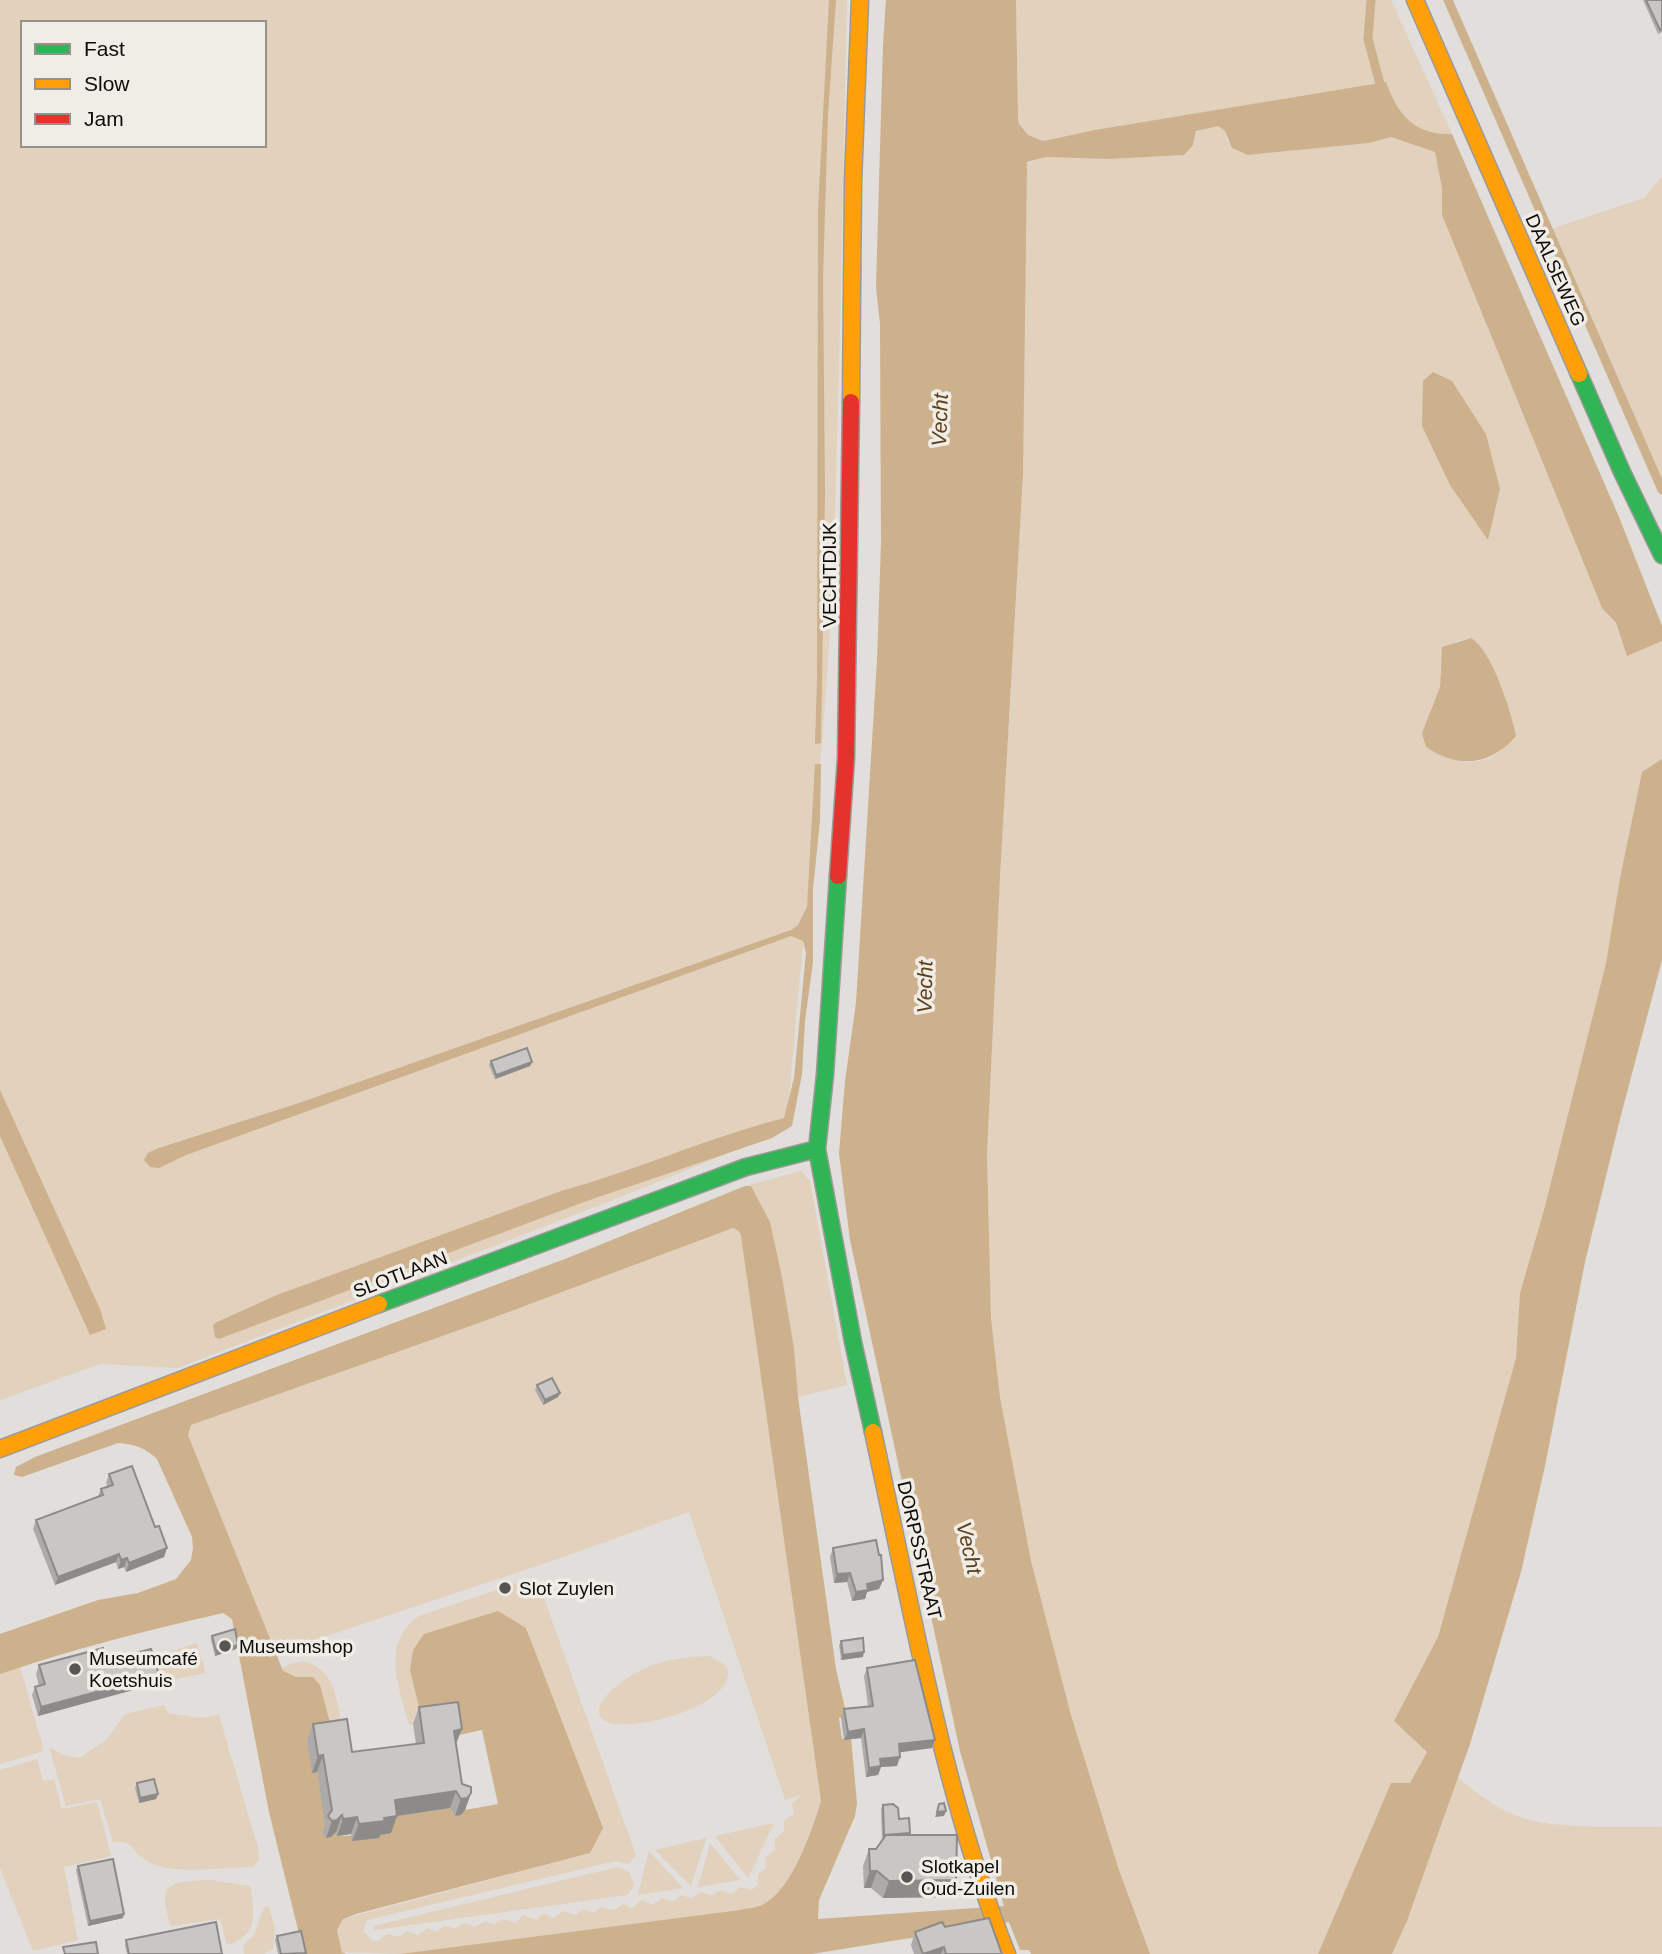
<svg xmlns="http://www.w3.org/2000/svg" width="1662" height="1954" viewBox="0 0 1662 1954" font-family="Arial,sans-serif">
<style>
.green{fill:#e1d1bd;fill-rule:evenodd}
.water{fill:#cdb08c}
.lines{fill:none;stroke-linecap:round;stroke-linejoin:round}
.stream{stroke:#cdb08c;stroke-width:9}
.fast-casing{stroke:#9c9a97;stroke-width:19}
.slow-casing{stroke:#9c9a97;stroke-width:19}
.jam-casing{stroke:#9c9a97;stroke-width:19}
.fast{stroke:#30b455;stroke-width:16}
.slow{stroke:#ff9f0a;stroke-width:16}
.jam{stroke:#e5322d;stroke-width:16}
.wall{fill:#adaba9}
.shaded-wall{fill:#8d8b89}
.building{fill:#c9c7c4;stroke:#8d8b89;stroke-width:2}
.poi-dot{fill:#575653;stroke:#f0ece6;stroke-width:2.5}
.labels{text-anchor:middle;stroke-width:7;stroke-linejoin:round;paint-order:stroke}
.street-label{font-size:19px;fill:#0d0c0a;stroke:#f0ece6}
.poi-label{font-size:19px;fill:#0d0c0a;stroke:#f0ece6;text-anchor:start}
.water-label{font-size:21px;font-style:italic;fill:#5c4018;stroke:#f0ece6}
</style>
<rect width="100%" height="100%" fill="#e1dedb"/>
<!-- green -->
<path class="green" d="M0,0H847C842,203 840,406 831,609C823,773 802,936 789,1100L785,1118V1130L623,1196L178,1368L100,1364L0,1400ZM23,23H264V145H23Z
M1016,0H1391L1452,134C1414,135 1398,116 1385,83L1095,130L1043,141L1028,135L1019,124L1018,119Z
M1218,126L1225,131L1227,141L1248,155L1369,143L1391,137L1435,152L1442,188V215L1602,608L1615,623L1627,655L1662,641V759L1642,772L1620,878L1606,963L1544,1210L1520,1293L1516,1358L1438,1637L1394,1721L1427,1751L1410,1784L1375,1820L1318,1954H1150L1118,1867L1071,1715L1031,1561L1000,1397L991,1318L987,1155L1000,877L1023,474L1026,164L1046,157L1109,159L1184,155L1193,145L1196,132L1206,127ZM1452,381L1486,434L1500,489L1488,539ZM1471,638C1492,650 1512,712 1515,736C1508,743 1499,754 1490,758C1468,767 1444,760 1426,747L1431,708L1440,687V667L1456,641Z
M1662,176V490L1548,230L1644,198Z
M801,1171L810,1181L847,1385L798,1397L794,1348L782,1277L745,1186Z
M733,1228L739,1231L741,1236L821,1801C812,1830 792,1891 762,1905C756,1908 747,1908 740,1910L400,1954L342,1952L337,1930L343,1919L590,1853L527,1628L423,1723L409,1725C399,1686 380,1644 419,1616L527,1580L541,1590L636,1855L629,1864L615,1861L367,1920L363,1931L372,1941H378L387,1934L400,1937L406,1931L418,1935L428,1928L436,1932L444,1926C457,1927 451,1931 464,1923L475,1927L485,1921C498,1928 494,1922 504,1919L516,1923L523,1915L537,1920L543,1913L553,1918L564,1911L575,1915L584,1909L594,1913L601,1907L614,1910L624,1904L632,1908L642,1900L652,1905L662,1898L672,1902L682,1895L691,1899L701,1892C718,1898 709,1894 722,1890L729,1894L734,1893L739,1887L752,1890L758,1884V1874L766,1868L765,1858L775,1850V1839L784,1831V1820L793,1815L794,1810L791,1805L801,1795L785,1800L689,1512L549,1562L275,1653L188,1435L191,1425L479,1323Z
M197,1643L206,1673L161,1682L153,1657Z
M710,1656L727,1666C739,1705 639,1730 611,1723C585,1716 608,1692 619,1684C650,1661 673,1658 710,1656Z
M302,1661C338,1669 337,1704 343,1735L324,1738L313,1677H296L283,1671L282,1667Z
M20,1667L44,1751L0,1764V1674Z
M164,1705L168,1713L199,1718L219,1715L258,1848L259,1860L253,1867C231,1867 184,1873 164,1867C157,1866 150,1863 144,1859C129,1849 137,1841 113,1842L100,1799L66,1806L49,1747L63,1755L80,1758L107,1739L125,1714Z
M37,1759L43,1781L54,1779L62,1809L97,1802L111,1856L64,1867L78,1940L33,1951L0,1868V1770Z
M1458,1778C1476,1792 1495,1808 1517,1816C1552,1830 1623,1826 1662,1827V1954H1392L1407,1921Z
M774,1823L748,1878L715,1836Z
M706,1838L691,1886L655,1850Z
M710,1843L740,1880L698,1887Z
M649,1851L683,1888L638,1895Z
M618,1867L630,1873L634,1886L627,1895L375,1930L374,1926Z
M210,1880L250,1886C255,1912 258,1936 227,1945L220,1919L171,1926C156,1882 169,1882 210,1880Z
M269,1906L275,1930L273,1949L264,1954H244L243,1945L254,1935L264,1907Z"/>
<!-- water -->
<path class="water" d="M829,0H836L828,114L823,279L825,493L821,743L815,744L817,680L818,210Z
M886,0H1016L1018,119L1019,124L1028,135L1043,141L1095,130L1386,82C1398,116 1415,135 1452,134L1619,517L1662,626V641L1627,656L1616,623L1602,608L1442,215V188L1435,152L1391,137L1369,143L1248,155L1232,148L1225,131L1218,126L1196,131L1193,145L1184,155L1109,159L1046,157L1027,162L1023,474L1000,877L987,1155L991,1318L1000,1397L1031,1561L1071,1715L1118,1867L1150,1954H1031L1029,1950H1020L1009,1922L812,1954H400L740,1910C747,1908 756,1908 762,1905C792,1891 812,1830 821,1801L741,1236L739,1231L733,1228L479,1323L191,1425L188,1435L283,1671L296,1677H313L320,1685L330,1723L312,1773L317,1772L326,1826L322,1833L336,1832L338,1836L378,1835L389,1817L450,1808L455,1816L461,1815L465,1810L498,1804L482,1730L454,1736L423,1723L410,1670L413,1650L424,1634L498,1611L526,1628L603,1828L590,1853L356,1914L343,1919L337,1930L342,1952L346,1954H304L269,1812L232,1619L223,1613C148,1630 73,1649 0,1674V1634L98,1600L138,1593L176,1579L191,1560L193,1548L192,1537L157,1459C145,1448 135,1444 118,1443L22,1477L14,1475L16,1467L35,1457L565,1259L745,1186H751L770,1222L782,1277L794,1348L798,1397L836,1669L847,1717L839,1718L842,1739L851,1738L857,1803L855,1816L819,1900L818,1919L1004,1906L960,1751L850,1240L839,1153L845,1081L856,1003L877,660L881,543L880,324L876,287L883,44Z
M1433,372L1452,381L1486,434L1500,489L1488,540L1450,485L1422,426L1423,381Z
M1471,638C1492,650 1511,711 1516,736C1490,766 1458,769 1426,747L1422,733L1440,687L1442,647Z
M1662,759V960L1620,1119L1585,1262L1545,1466L1521,1572L1470,1744L1407,1921L1392,1954H1318L1391,1783H1410L1427,1752L1394,1721L1438,1637L1516,1358L1520,1293L1544,1210L1606,963L1620,878L1642,772Z
M815,764H821L820,821L813,889V962L805,1021L802,1074L792,1126L772,1138L584,1202L219,1339L215,1337L213,1325L217,1322L277,1295L561,1191C637,1170 709,1137 784,1118L794,1078L806,953L803,941L791,936L186,1155L159,1168L150,1167L144,1160L148,1153L156,1149L299,1103L791,930L798,925L807,907Z
M0,1090L100,1309L106,1329L90,1335L0,1136Z"/>
<g class="lines">
<!-- stream -->
<path class="stream" d="M1371,0L1368,39L1380,84
M1448,0L1662,490"/>
<!-- fast casing -->
<g class="fast-casing">
<path id="fast" d="M1579,374L1622,472L1662,555
M838,876L825,1075L817,1149L853,1342L873,1432
M379,1304L746,1167L817,1149"/>
</g>
<!-- slow casing -->
<g class="slow-casing">
<path id="slow" d="M1415,0L1579,374
M851,402L853,182L860,0
M873,1432C911,1604 942,1790 1007,1954
M0,1449L379,1304"/>
</g>
<!-- jam casing -->
<g class="jam-casing">
<path id="jam" d="M838,876L846,758L851,402"/>
</g>
<!-- fast -->
<use href="#fast" class="fast"/>
<!-- slow -->
<use href="#slow" class="slow"/>
<!-- jam -->
<use href="#jam" class="jam"/>
</g>
<!-- wall -->
<path class="wall" d="M1643,0H1662V32L1658,34Z
M491,1061L532,1062L530,1066L495,1079L489,1065Z
M537,1385L560,1393L558,1397L543,1405L535,1390Z
M109,1474L155,1527L167,1548L164,1557L126,1572L124,1567L118,1569L116,1562L55,1585L33,1529L36,1520L98,1496L101,1489L108,1487L106,1483Z
M833,1548L883,1580L879,1589L867,1592L865,1599L852,1601L847,1582L834,1583L830,1557Z
M212,1636L238,1645L236,1649L215,1656L211,1640Z
M841,1641L863,1657L841,1660L839,1645Z
M106,1661L159,1675L155,1684L38,1716L32,1695L35,1687L39,1686L36,1674L39,1665Z
M867,1668L932,1748L900,1752L897,1766L881,1767L878,1775L866,1777L861,1738L844,1740L841,1718L844,1709L868,1706L864,1676Z
M419,1707L456,1745L462,1784L471,1793L465,1810L461,1815L455,1816L450,1808L397,1816L391,1833L380,1835L379,1838L352,1841L351,1834L337,1836L336,1832L331,1837L326,1838L322,1833L325,1825L317,1772L312,1773L307,1740L313,1724L352,1752L416,1744L413,1724Z
M137,1783L158,1794L156,1799L139,1803L135,1788Z
M883,1805L899,1819L910,1833L909,1835L956,1880L950,1897L883,1898L871,1888H864L863,1866L869,1849H876L884,1839H882L881,1809Z
M78,1866L123,1918L88,1926L76,1870Z
M945,1927L1002,1954H914L911,1945L915,1932Z
M277,1936L306,1954H278L275,1940Z
M126,1940L222,1954H127L125,1945Z"/>
<!-- shaded-wall -->
<path class="shaded-wall" d="M532,1062L530,1066L495,1079L496,1075Z
M560,1393L558,1397L543,1405L545,1400Z
M167,1548L164,1557L126,1572L129,1563Z
M119,1554L116,1562L55,1585L58,1577Z
M127,1558L124,1567L118,1569L121,1560Z
M850,1573L847,1582L834,1583L837,1574Z
M883,1580L879,1589L867,1592L865,1599L852,1601L856,1592L867,1584Z
M238,1645L236,1649L215,1656L216,1651Z
M864,1652L863,1657L841,1660L843,1655Z
M159,1675L155,1684L38,1716L41,1707Z
M462,1729L455,1746L454,1731Z
M864,1729L861,1738L844,1740L848,1732Z
M935,1740L932,1748L895,1753L899,1744Z
M323,1755L317,1772L312,1773L318,1756Z
M900,1757L897,1766L881,1767L878,1775L866,1777L869,1768L880,1759Z
M456,1791L450,1808L397,1816L391,1833L380,1835L379,1838L352,1841L359,1824L395,1800Z
M471,1793L465,1810L461,1815L455,1816L461,1799Z
M158,1794L156,1799L139,1803L140,1798Z
M946,1811L944,1816L935,1817L937,1812Z
M342,1815L336,1832L331,1837L326,1838L332,1821Z
M357,1817L351,1834L337,1836L343,1819Z
M910,1833L909,1837L882,1839L884,1835Z
M870,1871H877L871,1888H864Z
M956,1880L950,1897L883,1898L889,1881Z
M124,1914L123,1918L88,1926L90,1921Z
M944,1947L941,1954H923Z"/>
<!-- building -->
<path class="building" d="M1646,0H1662V29L1660,30Z
M527,1048L532,1062L496,1075L491,1061Z
M552,1378L560,1393L545,1400L537,1385Z
M132,1466L155,1527L159,1526L167,1548L129,1563L127,1558L121,1560L119,1554L58,1577L36,1520L103,1495L101,1489L113,1485L109,1474Z
M876,1540L879,1555H881L883,1580L867,1584L868,1590L856,1592L850,1573L837,1574L833,1548Z
M235,1629L238,1645L216,1651L212,1636Z
M863,1638L864,1652L843,1655L841,1641Z
M103,1648L106,1661L151,1649L159,1675L41,1707L35,1687L45,1684L39,1665Z
M915,1660L935,1740L899,1744L900,1757L880,1759L881,1766L869,1768L864,1729L848,1732L844,1709L873,1706L867,1668Z
M458,1702L462,1729L454,1731L462,1784L471,1787V1793L467,1798L461,1799L456,1791L395,1800L397,1816L384,1818L385,1821L359,1824L357,1817L343,1819L342,1815L337,1820L332,1821L328,1816L332,1810L323,1755L318,1756L313,1724L347,1719L352,1752L424,1743L419,1707Z
M154,1779L158,1794L140,1798L137,1783Z
M944,1803L946,1811L937,1812L939,1804Z
M893,1804L898,1808L899,1819L909,1818L910,1833L884,1835L883,1805Z
M886,1835H957L956,1880L889,1881L877,1871H870L869,1849H876Z
M113,1859L124,1914L90,1921L78,1866Z
M989,1918L1002,1954H946L944,1947L923,1954L915,1932L942,1922L945,1927Z
M216,1922L222,1954H129L126,1940Z
M301,1931L306,1953L281,1954L277,1936Z
M96,1942L98,1954H65L63,1947Z"/>
<!-- markers -->
<g class="poi-dot">
<circle cx="505" cy="1588" r="7"/>
<circle cx="225" cy="1646" r="7"/>
<circle cx="75" cy="1669" r="7"/>
<circle cx="907" cy="1877" r="7"/>
</g>
<g class="labels">
<!-- street labels -->
<g class="street-label">
<text transform="translate(1556 270) rotate(66)" y="7">DAALSEWEG</text>
<text transform="translate(829 575) rotate(-90)" y="7">VECHTDIJK</text>
<text transform="translate(400 1274) rotate(-21)" y="7">SLOTLAAN</text>
<text transform="translate(920 1550) rotate(77)" y="7">DORPSSTRAAT</text>
</g>
<!-- poi labels -->
<g class="poi-label">
<text x="519" y="1595">Slot Zuylen</text>
<text x="239" y="1653">Museumshop</text>
<text x="89" y="1665">Museumcafé<tspan x="89" dy="22">Koetshuis</tspan></text>
<text x="921" y="1873">Slotkapel<tspan x="921" dy="22">Oud-Zuilen</tspan></text>
</g>
<!-- water labels -->
<g class="water-label">
<text transform="translate(940 420) rotate(-88)" y="7">Vecht</text>
<text transform="translate(925 987) rotate(-89)" y="7">Vecht</text>
<text transform="translate(969 1548) rotate(77)" y="7">Vecht</text>
</g>
</g>
<!-- legend -->
<rect x="21" y="21" width="245" height="126" fill="#f0ece6" stroke="#95928e" stroke-width="2"/>
<rect x="35" y="44" width="35" height="10" fill="#30b455" stroke="#95928e" stroke-width="2"/>
<text x="84" y="56" font-size="21" fill="#0d0c0a">Fast</text>
<rect x="35" y="79" width="35" height="10" fill="#ff9f0a" stroke="#95928e" stroke-width="2"/>
<text x="84" y="91" font-size="21" fill="#0d0c0a">Slow</text>
<rect x="35" y="114" width="35" height="10" fill="#e5322d" stroke="#95928e" stroke-width="2"/>
<text x="84" y="126" font-size="21" fill="#0d0c0a">Jam</text>
</svg>
